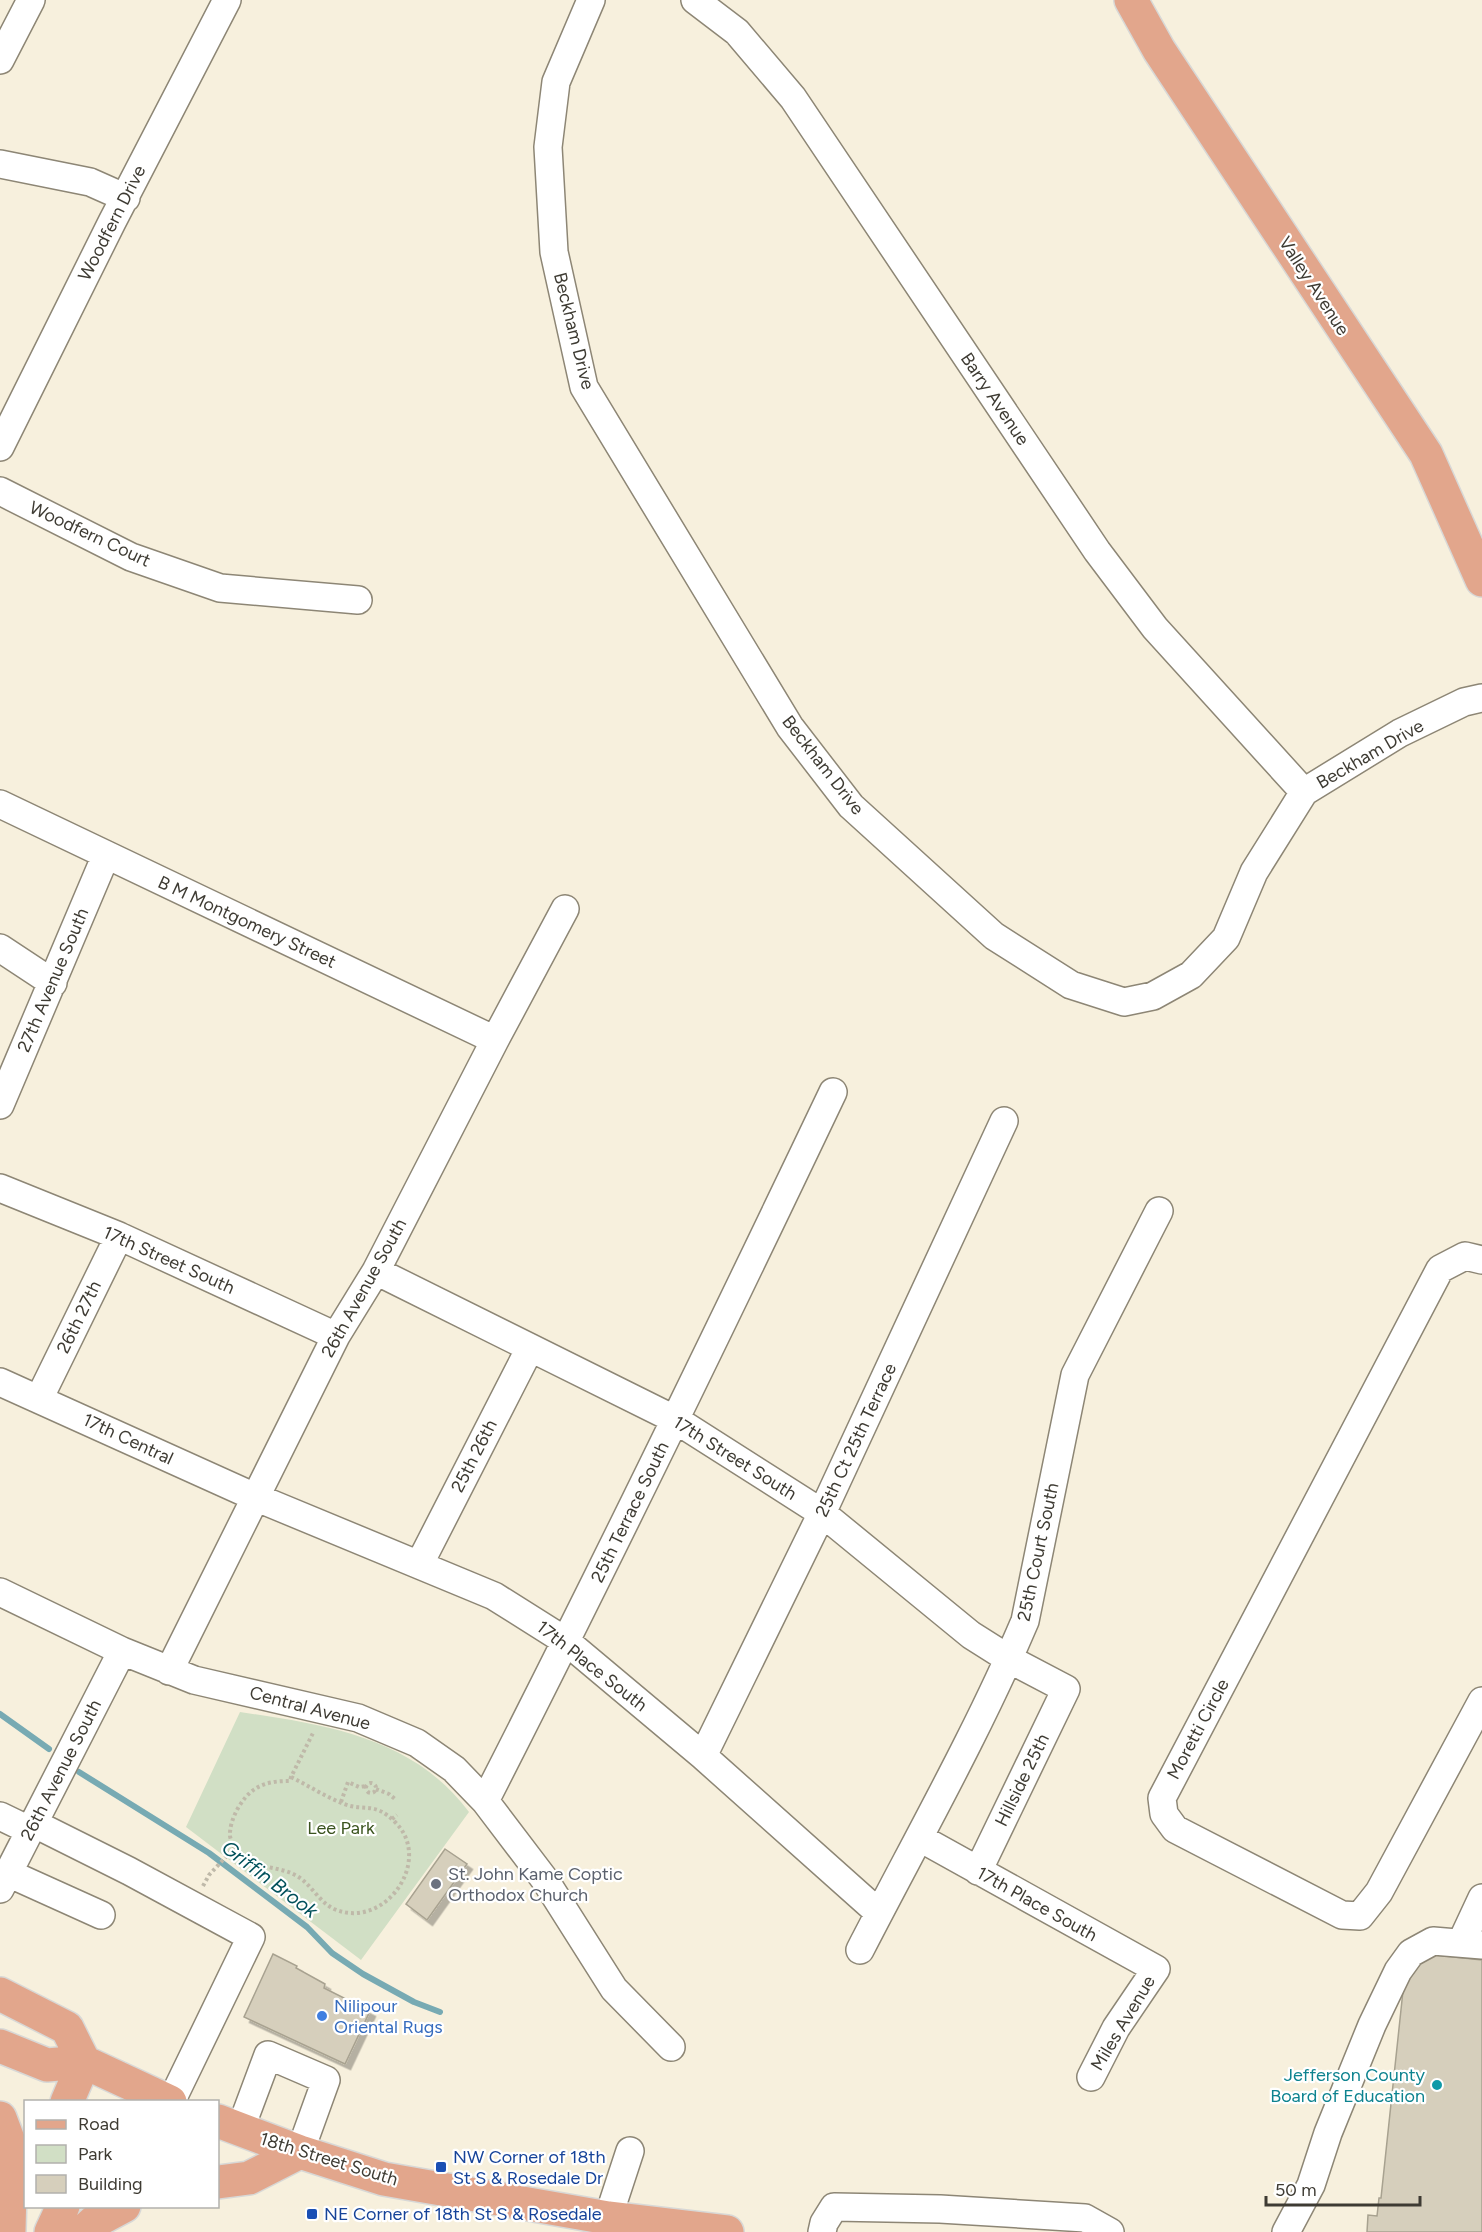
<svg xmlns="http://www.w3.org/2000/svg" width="1482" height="2232" viewBox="0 0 1482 2232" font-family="Figtree,sans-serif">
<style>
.green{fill:#d1dfc5}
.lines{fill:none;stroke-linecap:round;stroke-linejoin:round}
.stream{stroke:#77aab3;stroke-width:6}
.building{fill:#d6cfbc;stroke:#a8a290;stroke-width:1.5;filter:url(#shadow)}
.minor-casing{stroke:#8d8675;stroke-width:30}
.major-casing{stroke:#d8d8d6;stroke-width:36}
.path{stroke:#bfb9a9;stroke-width:4;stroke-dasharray:3 3;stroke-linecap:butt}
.minor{stroke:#fff;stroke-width:27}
.major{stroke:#e2a68c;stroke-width:33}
.worship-dot{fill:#6b7280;stroke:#fff;stroke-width:2}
.shop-dot{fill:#3f7fe0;stroke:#fff;stroke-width:2}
.culture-dot{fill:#0f9aa8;stroke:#fff;stroke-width:2}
.transit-dot{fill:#1a4fb4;stroke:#fff;stroke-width:2}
.labels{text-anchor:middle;stroke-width:4.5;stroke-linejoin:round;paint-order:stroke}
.street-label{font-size:18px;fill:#3e3b33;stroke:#fff}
.park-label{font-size:18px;fill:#3b541f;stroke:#fff}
.worship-label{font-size:18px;fill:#5b616d;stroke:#fff;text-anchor:start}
.shop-label{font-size:18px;fill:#366cbe;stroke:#fff;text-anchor:start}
.culture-label{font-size:18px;fill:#0d838f;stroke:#fff;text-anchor:end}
.transit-label{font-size:18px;fill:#164399;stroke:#fff;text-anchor:start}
.water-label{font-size:20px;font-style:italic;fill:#02515b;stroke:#fff}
</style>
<defs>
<filter id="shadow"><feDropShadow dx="5.5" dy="5.5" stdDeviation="0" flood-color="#0004"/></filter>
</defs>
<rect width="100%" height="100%" fill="#f7f0dd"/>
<!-- green -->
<path class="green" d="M240,1712C326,1725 413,1737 469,1812L361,1960L186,1827Z"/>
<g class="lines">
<!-- stream -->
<path class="stream" d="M0,1714L49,1749
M79,1772L209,1853L307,1927L332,1953L363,1974L414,2002L440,2012"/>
</g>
<!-- building -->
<path class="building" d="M445,1849L467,1864L427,1920L406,1904Z
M1416,1953L1482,1960V2232H1367L1368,2215L1377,2216L1379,2198H1381L1405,1972Z
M273,1954L297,1966L296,1968L325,1984L324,1988L370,2011L345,2064L244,2017Z"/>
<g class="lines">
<!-- minor casing -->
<g class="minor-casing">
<path id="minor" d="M591,0L556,82L548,147L554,252L584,387L790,727L851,806L994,936L1071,985L1124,1002L1153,996L1191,975L1226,938L1254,872L1304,792L1400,733L1464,702L1482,698
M695,0L737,32L793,98L1097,551L1155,628L1304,792
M0,60L31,0
M0,164L90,182L126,198
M0,447L112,222L227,0
M0,491L131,557L220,588L358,600
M0,804L495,1040
M0,948L53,983
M0,1105L106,855
M0,1188L119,1236L336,1336
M1482,1260L1465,1256L1440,1269L1162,1798L1164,1814L1175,1829L1342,1915L1360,1916L1379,1892L1482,1701
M376,1271L676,1420L822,1513L971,1635L1009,1659L1066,1689L978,1871
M0,1382L255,1497L494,1596L567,1642L703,1756L879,1913
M39,1399L119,1236
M419,1565L530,1348
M0,1592L122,1651L194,1680L358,1718L417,1743L454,1769L485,1801L545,1880L614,1989L671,2047
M169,1671L336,1336L376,1271L495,1040L565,909
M703,1756L822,1513L1004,1121
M485,1801C605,1566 720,1329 833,1092
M0,1816L29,1830
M33,1823L129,1871L251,1937L171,2102
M920,1838L1156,1969L1116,2028L1091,2077
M8,1873L101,1915
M0,1889L122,1651
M1461,1943L1482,1898
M860,1950C916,1841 977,1734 1025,1621L1075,1375L1159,1211
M240,2130L268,2055L326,2080L300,2152
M608,2218L630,2151
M822,2232L824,2223L834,2207L940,2209L1085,2218L1110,2232
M1286,2232L1311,2185L1328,2133L1372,2025L1398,1971L1411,1953L1433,1941L1482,1945"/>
</g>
<!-- major casing -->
<g class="major-casing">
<path id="major" d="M1131,0L1159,50L1426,454L1482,580
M0,1994L67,2028L84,2062L170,2102
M0,2046L47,2065L84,2062
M67,2102L84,2062
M0,2118L11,2147L9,2230
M218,2121L300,2152L384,2179L608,2218L727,2232
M218,2182L249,2178L300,2152
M51,2232L63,2206
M83,2232L94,2222L124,2206"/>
</g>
<!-- path -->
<path class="path" d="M291,1777C309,1786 326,1797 344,1804C365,1812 374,1801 395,1822C434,1860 385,1931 334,1909C319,1902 311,1884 297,1876C278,1865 254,1870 239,1852C235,1848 231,1842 230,1836C229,1820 242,1797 255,1789C265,1782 278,1781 290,1781L291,1777L314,1731
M366 1788a5 5 0 1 1 10 0a5 5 0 1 1-10 0Z
M376,1789L389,1794L395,1799
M341,1802L348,1782L359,1787L366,1786
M392,1819L397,1815
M203,1886L209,1875L235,1847"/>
<!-- minor -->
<use href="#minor" class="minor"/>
<!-- major -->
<use href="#major" class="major"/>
</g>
<!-- markers -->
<circle class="worship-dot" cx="436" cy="1884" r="6"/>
<circle class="shop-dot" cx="322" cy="2016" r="6"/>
<circle class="culture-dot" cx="1437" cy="2085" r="6"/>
<g class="transit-dot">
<rect x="435" y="2161" width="12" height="12" rx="3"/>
<rect x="306" y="2208" width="12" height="12" rx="3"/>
</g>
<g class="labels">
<!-- street labels -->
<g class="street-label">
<text transform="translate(112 223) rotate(-63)" y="6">Woodfern Drive</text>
<text transform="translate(1314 286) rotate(57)" y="6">Valley Avenue</text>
<text transform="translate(574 331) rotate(76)" y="6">Beckham Drive</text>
<text transform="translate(995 399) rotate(56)" y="6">Barry Avenue</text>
<text transform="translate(90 534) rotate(25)" y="6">Woodfern Court</text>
<text transform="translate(1370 754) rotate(-30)" y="6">Beckham Drive</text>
<text transform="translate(823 765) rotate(52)" y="6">Beckham Drive</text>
<text transform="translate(247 922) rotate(25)" y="6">B M Montgomery Street</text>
<text transform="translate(53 980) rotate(-67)" y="6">27th Avenue South</text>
<text transform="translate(169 1260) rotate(24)" y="6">17th Street South</text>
<text transform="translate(364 1288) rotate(-61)" y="6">26th Avenue South</text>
<text transform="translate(79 1317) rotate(-64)" y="6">26th 27th</text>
<text transform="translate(128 1439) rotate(25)" y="6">17th Central</text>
<text transform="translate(856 1440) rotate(-65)" y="6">25th Ct 25th Terrace</text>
<text transform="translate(474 1456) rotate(-63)" y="6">25th 26th</text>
<text transform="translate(735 1458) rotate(32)" y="6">17th Street South</text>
<text transform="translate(630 1512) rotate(-64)" y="6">25th Terrace South</text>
<text transform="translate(1038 1552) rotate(-78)" y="6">25th Court South</text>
<text transform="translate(592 1666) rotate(38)" y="6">17th Place South</text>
<text transform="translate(310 1708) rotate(15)" y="6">Central Avenue</text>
<text transform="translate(1198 1729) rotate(-62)" y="6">Moretti Circle</text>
<text transform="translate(61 1770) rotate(-63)" y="6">26th Avenue South</text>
<text transform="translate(1022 1780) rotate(-64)" y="6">Hillside 25th</text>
<text transform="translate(1037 1904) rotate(29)" y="6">17th Place South</text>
<text transform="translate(1123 2023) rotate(-59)" y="6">Miles Avenue</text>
<text transform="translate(329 2159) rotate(17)" y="6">18th Street South</text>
</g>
<!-- park labels -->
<g class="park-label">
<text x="341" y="1834">Lee Park</text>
</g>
<!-- worship labels -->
<g class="worship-label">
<text x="448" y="1880">St. John Kame Coptic<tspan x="448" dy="21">Orthodox Church</tspan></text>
</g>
<!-- shop labels -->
<g class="shop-label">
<text x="334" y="2012">Nilipour<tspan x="334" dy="21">Oriental Rugs</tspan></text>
</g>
<!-- culture labels -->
<g class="culture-label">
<text x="1425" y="2081">Jefferson County<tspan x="1425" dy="21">Board of Education</tspan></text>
</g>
<!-- transit labels -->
<g class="transit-label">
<text x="453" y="2163">NW Corner of 18th<tspan x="453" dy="21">St S &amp; Rosedale Dr</tspan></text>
<text x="324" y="2220">NE Corner of 18th St S &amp; Rosedale</text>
</g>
<!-- water labels -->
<g class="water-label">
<text transform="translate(270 1879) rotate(37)" y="7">Griffin Brook</text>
</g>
</g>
<!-- legend -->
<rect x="24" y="2100" width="195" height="108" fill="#ffffff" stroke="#b2b1ad" stroke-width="1.5"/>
<rect x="36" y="2120" width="30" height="9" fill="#e2a68c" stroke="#b2b1ad" stroke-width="1.5"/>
<text x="78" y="2130" font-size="18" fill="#3e3b33">Road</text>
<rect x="36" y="2145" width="30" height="18" fill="#d1dfc5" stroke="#b2b1ad" stroke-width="1.5"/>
<text x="78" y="2160" font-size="18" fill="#3e3b33">Park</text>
<rect x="36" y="2175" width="30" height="18" fill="#d6cfbc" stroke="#b2b1ad" stroke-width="1.5"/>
<text x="78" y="2190" font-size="18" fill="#3e3b33">Building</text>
<!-- scale -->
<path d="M1266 2196v9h154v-9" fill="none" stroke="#3e3b33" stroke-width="3"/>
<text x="1275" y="2196" font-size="18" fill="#3e3b33" stroke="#ffffff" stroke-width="4.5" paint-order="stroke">50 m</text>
</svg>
